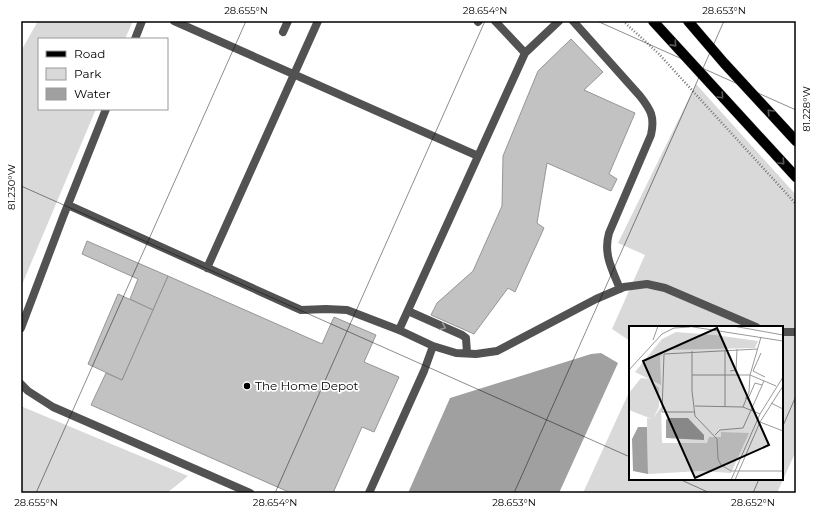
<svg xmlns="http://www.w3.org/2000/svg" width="817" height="514" viewBox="0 0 817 514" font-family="Montserrat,sans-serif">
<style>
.green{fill:#d9d9d9}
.water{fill:#a0a0a0}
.building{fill:#c2c2c2;stroke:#969696}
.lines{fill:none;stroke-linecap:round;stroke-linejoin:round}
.primary-casing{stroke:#dbdbdb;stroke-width:11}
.path{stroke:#747474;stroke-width:2.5;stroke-dasharray:1 2;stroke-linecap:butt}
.lane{stroke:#525252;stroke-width:8}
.primary{stroke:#000;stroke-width:10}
.oneway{stroke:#595959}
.oneway2{stroke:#979797}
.ticks{fill:none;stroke:#000;stroke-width:1;stroke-opacity:0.45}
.poi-dot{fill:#000;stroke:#fff;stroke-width:1.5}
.labels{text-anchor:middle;stroke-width:3.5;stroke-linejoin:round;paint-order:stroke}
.poi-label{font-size:12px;fill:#000;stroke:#fff;text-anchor:start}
.inset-road{fill:none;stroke:#999;stroke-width:1}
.view{fill:#000;fill-opacity:0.15;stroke:#000;stroke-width:2}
.inset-edge{fill:none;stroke:#000;stroke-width:2}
.neatline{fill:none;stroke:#000;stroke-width:1.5}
.ticks-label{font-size:10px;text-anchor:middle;fill:#000}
</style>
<rect width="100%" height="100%" fill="#fff"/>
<!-- green -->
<path class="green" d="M38,21H133L125,39H39V109H96L21,287V51Z
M696,84L796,195V451L777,493H583L630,390V479H782V327H630V341L612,329L645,255L618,243Z
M21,404L23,407L188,476L167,493H21Z"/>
<!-- water -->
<path class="water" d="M601,353L618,363L559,493H408L450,398L591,354Z"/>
<!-- building -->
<path class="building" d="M571,39L603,72L584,90L635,113L609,174L617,179L611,191L547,163L537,223L544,228L515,292L508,288L474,334L431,315L437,303L473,271L502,206L503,156L538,71Z
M87,241L168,276L153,310L130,299L138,279L82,254Z
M168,276L322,344L334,317L376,335L364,362L399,377L374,432L362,427L333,493H291L91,405L106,373L122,380Z
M118,294L153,310L122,380L88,364Z"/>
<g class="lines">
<!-- primary casing -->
<g class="primary-casing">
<path id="primary" d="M653,21L796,177
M688,21L724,63L796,141"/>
</g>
<!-- path -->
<path class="path" d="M623,21L658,53L796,204"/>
<!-- lane -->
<path class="lane" d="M174,21L478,156
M495,21L525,53
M573,21L640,96C651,110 655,117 651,135L609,233C603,254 612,269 620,289
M478,22L479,21
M283,32L288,21
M135,39L142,21
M68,205L301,310L326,309L347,310L399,330L433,346L456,353L476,354L497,351L596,299L624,287L647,284L665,288L756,327
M207,268L318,21
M408,311L462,335L466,338L467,353
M21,328L63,217L106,109
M399,330L525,53L559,21
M782,332H796
M21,384L28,391L53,407L250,493
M369,493L424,371L433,346"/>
<!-- primary -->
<use href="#primary" class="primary"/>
</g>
<!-- one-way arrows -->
<defs><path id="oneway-chevron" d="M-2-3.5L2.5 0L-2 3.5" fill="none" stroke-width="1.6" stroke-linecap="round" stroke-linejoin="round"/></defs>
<g class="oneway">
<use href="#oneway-chevron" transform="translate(674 44) rotate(48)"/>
<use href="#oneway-chevron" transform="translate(721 96) rotate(47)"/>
<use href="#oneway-chevron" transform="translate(770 112) rotate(-133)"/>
<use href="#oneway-chevron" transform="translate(782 162) rotate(47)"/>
</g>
<use class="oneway2" href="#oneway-chevron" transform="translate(443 327) rotate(23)"/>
<!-- ticks -->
<path class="ticks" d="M597,21L796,110M21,186L630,457M782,428L796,396M679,479L710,493M36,493L246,21M275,493L485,21M514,493L724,21M753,493L759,479"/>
<!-- markers -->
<circle class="poi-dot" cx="247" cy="386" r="4"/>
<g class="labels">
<!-- poi labels -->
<g class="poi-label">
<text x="255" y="390">The Home Depot</text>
</g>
</g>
<!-- overview -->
<g transform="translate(629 326)">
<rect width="154" height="154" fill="#fff"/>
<path d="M47,6L86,9L129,15L126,22L37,24L31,31L32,59L6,46L33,13ZM12,52L20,53L30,62V81L24,92L32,81L33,117H78L80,111H92V106L120,107L102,147L72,145L19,148L18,92L23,93L0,84V67Z" fill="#d9d9d9"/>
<path d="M39,92H59L75,109V114L37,112V94ZM9,101H18L19,148L4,145L3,113Z" fill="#a0a0a0"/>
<path class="inset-road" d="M58,0L154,15M104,0L154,9M24,14L29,0M96,24V81M63,25V65L66,90L88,113L89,133L92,139L102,145H154M132,27L124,45L136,51M0,44L33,8L45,2L61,1M101,45L107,44L108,23M63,49H121L147,60M116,72L119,73L126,57L133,59M142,77L154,83M66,80L114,81L131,88M114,81L120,66L121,49L132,11M66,86H33L35,28L129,23M131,96L154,105M86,109L91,104L114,102L135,55M102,154L131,88L154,51M106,154L131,96L154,60"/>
<path class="view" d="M88,2L140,119L66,152L14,35Z"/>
<rect width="154" height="154" class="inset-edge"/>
</g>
<!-- border -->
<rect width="817" height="514" fill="none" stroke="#ffffff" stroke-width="44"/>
<!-- legend -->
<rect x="38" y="38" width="130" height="72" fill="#ffffff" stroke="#999999"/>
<rect x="46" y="51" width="20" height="6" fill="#000000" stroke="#999999"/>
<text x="74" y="58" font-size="12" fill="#000000">Road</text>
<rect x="46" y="68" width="20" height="12" fill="#d9d9d9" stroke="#999999"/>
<text x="74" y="78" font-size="12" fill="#000000">Park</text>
<rect x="46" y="88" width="20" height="12" fill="#a0a0a0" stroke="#999999"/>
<text x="74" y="98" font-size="12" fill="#000000">Water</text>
<rect x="22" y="22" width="773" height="470" class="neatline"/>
<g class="ticks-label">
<text x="246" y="14">28.655°N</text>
<text x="485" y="14">28.654°N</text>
<text x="724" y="14">28.653°N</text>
<text transform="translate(806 109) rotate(-90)" y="4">81.228°W</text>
<text transform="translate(11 187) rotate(-90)" y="4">81.230°W</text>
<text x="36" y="506">28.655°N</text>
<text x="275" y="506">28.654°N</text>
<text x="514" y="506">28.653°N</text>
<text x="753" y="506">28.652°N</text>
</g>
</svg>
